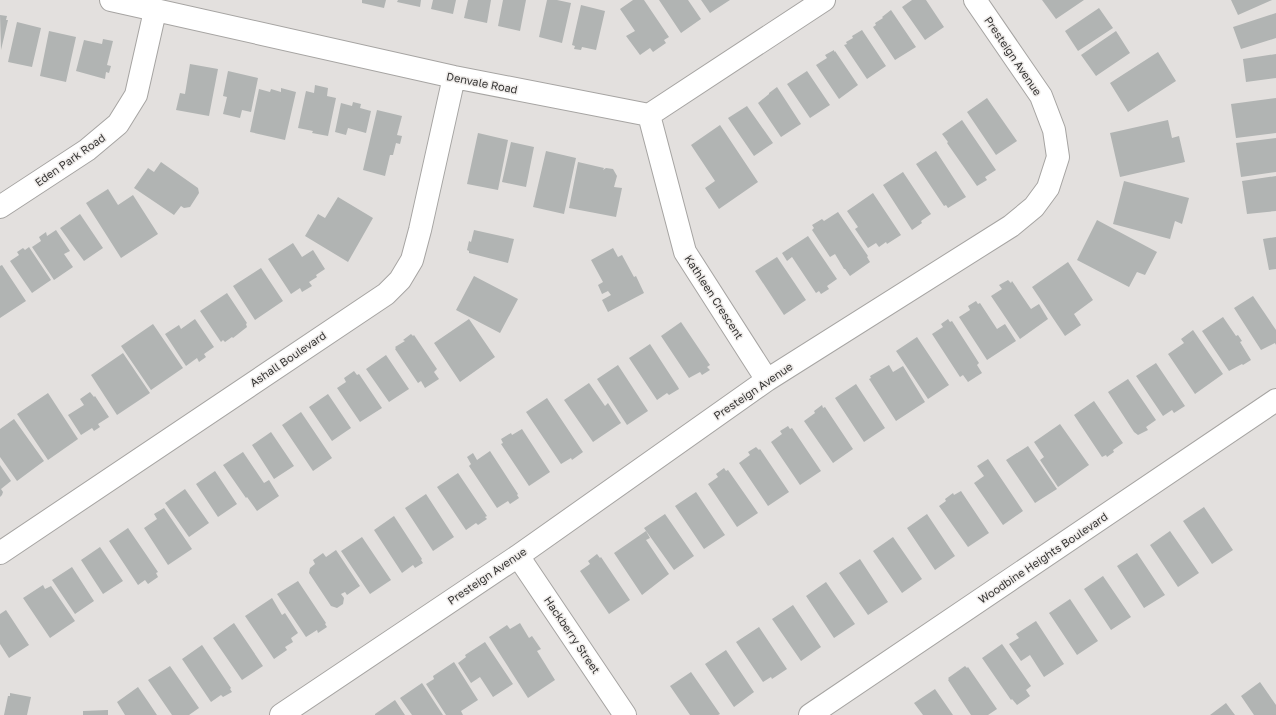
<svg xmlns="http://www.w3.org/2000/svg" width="1276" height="715" viewBox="0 0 1276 715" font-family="'Golos Text',sans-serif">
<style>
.building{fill:#b1b4b3}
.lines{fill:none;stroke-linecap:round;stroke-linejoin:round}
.minor-casing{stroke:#a6a4a2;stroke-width:24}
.minor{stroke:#fff;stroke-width:22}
.labels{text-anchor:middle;stroke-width:3;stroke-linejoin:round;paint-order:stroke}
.street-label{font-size:11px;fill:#363534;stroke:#f0edeb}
</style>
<rect width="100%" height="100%" fill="#e3e0de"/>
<!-- building -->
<path class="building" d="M362,0H386L384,8L362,3Z
M398,0H421L420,7L397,2Z
M433,0H456L453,14L431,9Z
M468,0H491L487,23L464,18Z
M503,0H526L520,31L498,26Z
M547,0H557L571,3L562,43L539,37Z
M633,0H644L669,37L664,40L666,43L653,52L650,48L640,55L626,36L635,31L620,9Z
M659,0H688L701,19L681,33Z
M701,0H730L710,13Z
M912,0H926L944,27L925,40L902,7Z
M1042,0H1084L1056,19Z
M1231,0H1272L1238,15Z
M581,5L605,11L596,50L582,47L581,50L574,49L575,46L572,45Z
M1099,8L1113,28L1078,51L1065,31Z
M891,10L916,47L895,60L873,27L876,25L875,23L883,18L882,17Z
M1276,13V38L1241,49L1233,27Z
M0,15L7,16L6,20H8L1,50Z
M17,22L41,28L32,67L8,62Z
M862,30L886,66L867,79L844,45L847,44L846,42L853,38L852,36Z
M49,31L76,37L66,82L40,76Z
M1116,31L1130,53L1096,76L1081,55Z
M103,39L113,41L107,65L111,66L109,73L106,72L105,79L76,71L84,40L102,44Z
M834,50V52L835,51L858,85L839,99L816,65L827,58L825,55Z
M1158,52L1176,81L1128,112L1110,83Z
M1276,54V78L1246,82L1243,59Z
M190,64L218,69L209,116L176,110L180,93L185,94Z
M228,71L258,78L251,112L242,110L240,118L223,114L227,97L223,96Z
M807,71L830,105L810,118L787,84Z
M315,85L328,88L327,96L336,98L328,136L312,133L313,131L298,128L306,91L314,93Z
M777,87L801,124L781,137L758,103L769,94V93Z
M281,88L296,92L285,140L250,132L259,89L270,92L271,89L281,92Z
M987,98L1017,141L996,155L967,112Z
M1276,98V133L1236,138L1231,104Z
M353,102L361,104L360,108L371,111L366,133L348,128L346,135L335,132L341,103L352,106Z
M747,106L773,143L754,156L728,118Z
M377,110L402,116L397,135L402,136L400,144L396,143L393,155H390L385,176L363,170Z
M962,120L996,170L985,177L987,180L977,186L947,143L948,142L942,134Z
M1168,120L1172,138L1179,136L1185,162L1120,177L1110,133Z
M720,125L758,182L719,209L705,188L715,181L691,145Z
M478,133L508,140L498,190L467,184Z
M1276,138V172L1241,177L1236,143Z
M511,142L534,147L526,187L502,182Z
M546,151L576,158L564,214L533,207Z
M936,151L966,197L948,208L946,205L944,206L916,164Z
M161,162L198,188L199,193L190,207L184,208L181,206L174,215L134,188L148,168L154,172Z
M578,162L604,168L603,170L606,168L613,169L617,176L614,187L622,188L616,217L569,208Z
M903,172L931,214L921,221L922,223L912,230L883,185Z
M1276,176V211L1247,214L1242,181Z
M1124,181L1189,198L1182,224L1175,221L1170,239L1113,224Z
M108,189L118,205L133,195L158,234L121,258L86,203Z
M873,193L901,235L887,244L886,242L879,247L876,243L868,248L855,229L858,227L847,211Z
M338,197L373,218L348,262L305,236L318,214L325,218Z
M838,212L868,256L867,257L870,262L850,276L845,269H844L835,254L830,257L812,230L814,228L812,225L822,219L824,221Z
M80,214L103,248L84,261L60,228Z
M1097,220L1157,252L1145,275L1137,272L1129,287L1077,260Z
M56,230L70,251L64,254L73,267L54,280L32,247L41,241L39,237L46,232L47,236Z
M474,230L514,239L508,263L469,253V251L467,250L469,241L471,242Z
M808,236L837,279L827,286L829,289L821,294L819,291L816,293L792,257L787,261L782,253Z
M1276,237V269L1269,270L1263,239Z
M293,243L302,257L313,250L325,269L316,275L317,277L309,282L312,286L302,292L300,288L291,294L268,259Z
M29,247L51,280L32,293L10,261L19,255L17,252L23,248L25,250Z
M613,248L618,257L622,255L634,277L636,276L644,293L608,312L602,300L611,295L608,291L602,294L598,285L603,282L591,260Z
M777,257L806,300L784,315L755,271Z
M1068,262L1093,300L1074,314L1081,325L1065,336L1032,287Z
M2,265L26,301L0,318V266Z
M261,268L283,301L255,320L233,286Z
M474,276L518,299L500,333L456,310Z
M1008,280L1011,283L1012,281L1031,309L1039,304L1048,319L1020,339L991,296L1002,289L999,285Z
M227,293L247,323L246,324L247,327L233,338L232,337L225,342L223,340L221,342L200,311Z
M1253,296L1276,330V345L1275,343L1261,350L1234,308Z
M976,301L978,304L980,303L997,329L1005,324L1016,341L987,360L959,317L970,310L968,306Z
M1223,317L1236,336L1238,335L1242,341L1240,342L1251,360L1243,365L1242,364L1229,371L1202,331Z
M195,319L214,347L204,354L206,357L199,362L197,358L186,366L165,334L179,325L181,329Z
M469,319L495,357L460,382L434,343Z
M948,319L950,322L952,321L979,363L977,365L982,373L968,382L963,375L960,377L932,334L943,327L941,324Z
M681,322L710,365L707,367L710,370L702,375L700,372L689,378L661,336Z
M153,324L183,368L151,390L121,346Z
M1193,330L1223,374L1195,394L1168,354L1184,343L1181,339Z
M411,334L413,336L414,335L437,369L434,372L439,379L425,388L421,381L418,383L395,349L396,348L395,347L405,341L403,340Z
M917,337L949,385L928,399L896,351Z
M650,344L678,387L679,389L669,395L667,393L657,400L629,358Z
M123,353L150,393L117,415L91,375Z
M386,355L409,389L389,402L366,369Z
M1156,363L1185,406L1174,413L1172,410L1163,416L1136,376Z
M618,365L648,411L627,425L597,379Z
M889,365L893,372L903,366L925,402L896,421L869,379L871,378L870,376Z
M354,371L357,375L359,374L382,408L360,422L337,388L346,382L344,378Z
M1128,379L1156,420L1146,427L1148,430L1138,435L1134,432L1108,392Z
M589,383L605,406L608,403L621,423L593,442L564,400Z
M856,384L885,428L864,442L835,398Z
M90,392L94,397L95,396L109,417L98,424L100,427L94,431L92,428L81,435L68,415L84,405L80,399Z
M48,393L78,439L48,460L17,414Z
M328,394L351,428L332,441L309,407Z
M547,398L583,452L572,460L571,458L561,464L526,412Z
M1094,401L1123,443L1113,450L1114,452L1107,457L1106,455L1102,457L1074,415Z
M822,405L823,408L825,407L853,449L833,463L804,421L815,413L814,411Z
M301,412L332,458L313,471L282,425Z
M14,419L44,461L17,481L0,457V429Z
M1060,424L1089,465L1058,487L1040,460L1044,457L1034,442Z
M788,426L790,429L792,428L821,471L800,485L771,442L782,434L780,431Z
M522,429L550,472L529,486L501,444L503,443L501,439L511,433L512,435Z
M271,432L294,466L274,479L252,445Z
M1028,446L1057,489L1035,503L1006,460Z
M756,447L759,450L760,449L789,492L768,506L739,463L750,455L748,452Z
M490,451L518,494L517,495L519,498L510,504L508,501L497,508L469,466L471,464L467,457L473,453L477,460Z
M243,452L264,483L269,480L279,496L257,511L247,497L246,498L223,465Z
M988,459L1023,511L1003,525L974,483L984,476L977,466Z
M0,465L11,481L1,489L3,492L2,495L0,497Z
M724,468L726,471L728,470L758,513L737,527L708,484L718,477L716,474Z
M215,471L237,504L218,517L196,484Z
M458,473L487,516L485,517L487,519L478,525L476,523L466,530L437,487Z
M185,489L209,523L189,537L165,503Z
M961,491L989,533L968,547L939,506L946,501L945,499L953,493L954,495Z
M696,492L725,535L704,549L675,506Z
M426,494L454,537L433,551L405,508Z
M1204,507L1233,550L1212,564L1183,521Z
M164,508L192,549L168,565L144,528L157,519L154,514Z
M665,514L694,556L674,570L644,528Z
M927,514L955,556L935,570L907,528Z
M394,516L422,559L421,560L423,563L415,568L413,565L402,573L374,530Z
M128,528L158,572L156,573L158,577L148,584L145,580L138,585L109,541Z
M646,531L650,538L646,540L669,574L642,595L614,553Z
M1170,531L1199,573L1178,587L1150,545Z
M362,537L391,580L370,594L341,551Z
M893,537L922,579L902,593L873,551Z
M100,547L123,581L103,594L81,560Z
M336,550L360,586L347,595L345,592L341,594L344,598L343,604L337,608L331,606L309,573L310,568L315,564L313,560L323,553L326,557Z
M1137,553L1165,595L1144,608L1117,566Z
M597,554L600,558L601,557L630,600L609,614L580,571L590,564L588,561Z
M860,559L888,602L868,615L839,573Z
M72,567L94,601L75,614L52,580Z
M1103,576L1131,617L1111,630L1084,589Z
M298,581L326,623L325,624L327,627L318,633L317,630L306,637L277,594Z
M826,582L855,624L834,638L806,596Z
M43,585L45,589L51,586L75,621L50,638L23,598Z
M272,598L282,615L285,613L298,633L291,638L293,642L285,647L287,650L274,659L245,616Z
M1070,599L1098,641L1077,655L1049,613Z
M793,605L821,647L801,661L772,619Z
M6,610L29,645L9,658L0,644V614Z
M1036,621L1064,664L1044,677L1030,655L1021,661L1009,644L1019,638L1016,634Z
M234,623L263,666L242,680L213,638Z
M520,623L529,638L532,636L541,649L537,651L555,680L528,698L489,637L507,625L510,629Z
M759,627L787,669L772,679L771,677L763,682L736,642Z
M485,642L513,684L493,697L480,677L471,683L458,663L466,657L465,655Z
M1002,644L1031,686L1026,690L1030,696L1017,705L1012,699L1011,700L982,658Z
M202,645L231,688L230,689L232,692L223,697L221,695L211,702L182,659Z
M726,650L754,692L734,707L705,664Z
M454,662L478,700L461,711L463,715H446L426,684L434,679L433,676Z
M170,666L199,708L189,715H172L148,680Z
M965,666L967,668L968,667L997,709L988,715H971L948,680L949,679L948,678Z
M691,672L720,714L718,715H690L670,686Z
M1260,682L1276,705V715H1254L1241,696Z
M422,683L443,715H412L400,698Z
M138,687L149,703L157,715H125L117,702Z
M935,689L953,715H923L914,703Z
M10,693L31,697L27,715H4L8,696H10Z
M395,700L405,715H375V714Z
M1226,703L1235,715H1210Z
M108,710V715H83V711Z"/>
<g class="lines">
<!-- minor casing -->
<g class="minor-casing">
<path id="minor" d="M111,0L454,77L649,115L824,0
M649,115L685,252L767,380
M0,207L87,150L118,124L136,95L155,11
M0,553L386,294L400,280L412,260L420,230L454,77
M518,556L625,715
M281,715L518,556L767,380L1011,226L1034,207L1048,188L1058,157L1054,130L1041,96L975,0
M810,715L1276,400"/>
</g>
<!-- minor -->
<use href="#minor" class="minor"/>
</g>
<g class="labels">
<!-- street labels -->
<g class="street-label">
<text transform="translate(1013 56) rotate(56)" y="4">Presteign Avenue</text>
<text transform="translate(482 83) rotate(11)" y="4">Denvale Road</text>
<text transform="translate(70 160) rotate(-35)" y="4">Eden Park Road</text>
<text transform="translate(714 297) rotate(57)" y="4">Kathleen Crescent</text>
<text transform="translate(288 359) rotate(-34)" y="4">Ashall Boulevard</text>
<text transform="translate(753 391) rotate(-34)" y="4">Presteign Avenue</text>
<text transform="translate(1043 558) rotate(-34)" y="4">Woodbine Heights Boulevard</text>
<text transform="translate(487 576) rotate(-34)" y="4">Presteign Avenue</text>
<text transform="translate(572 635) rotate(56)" y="4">Hackberry Street</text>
</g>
</g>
</svg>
